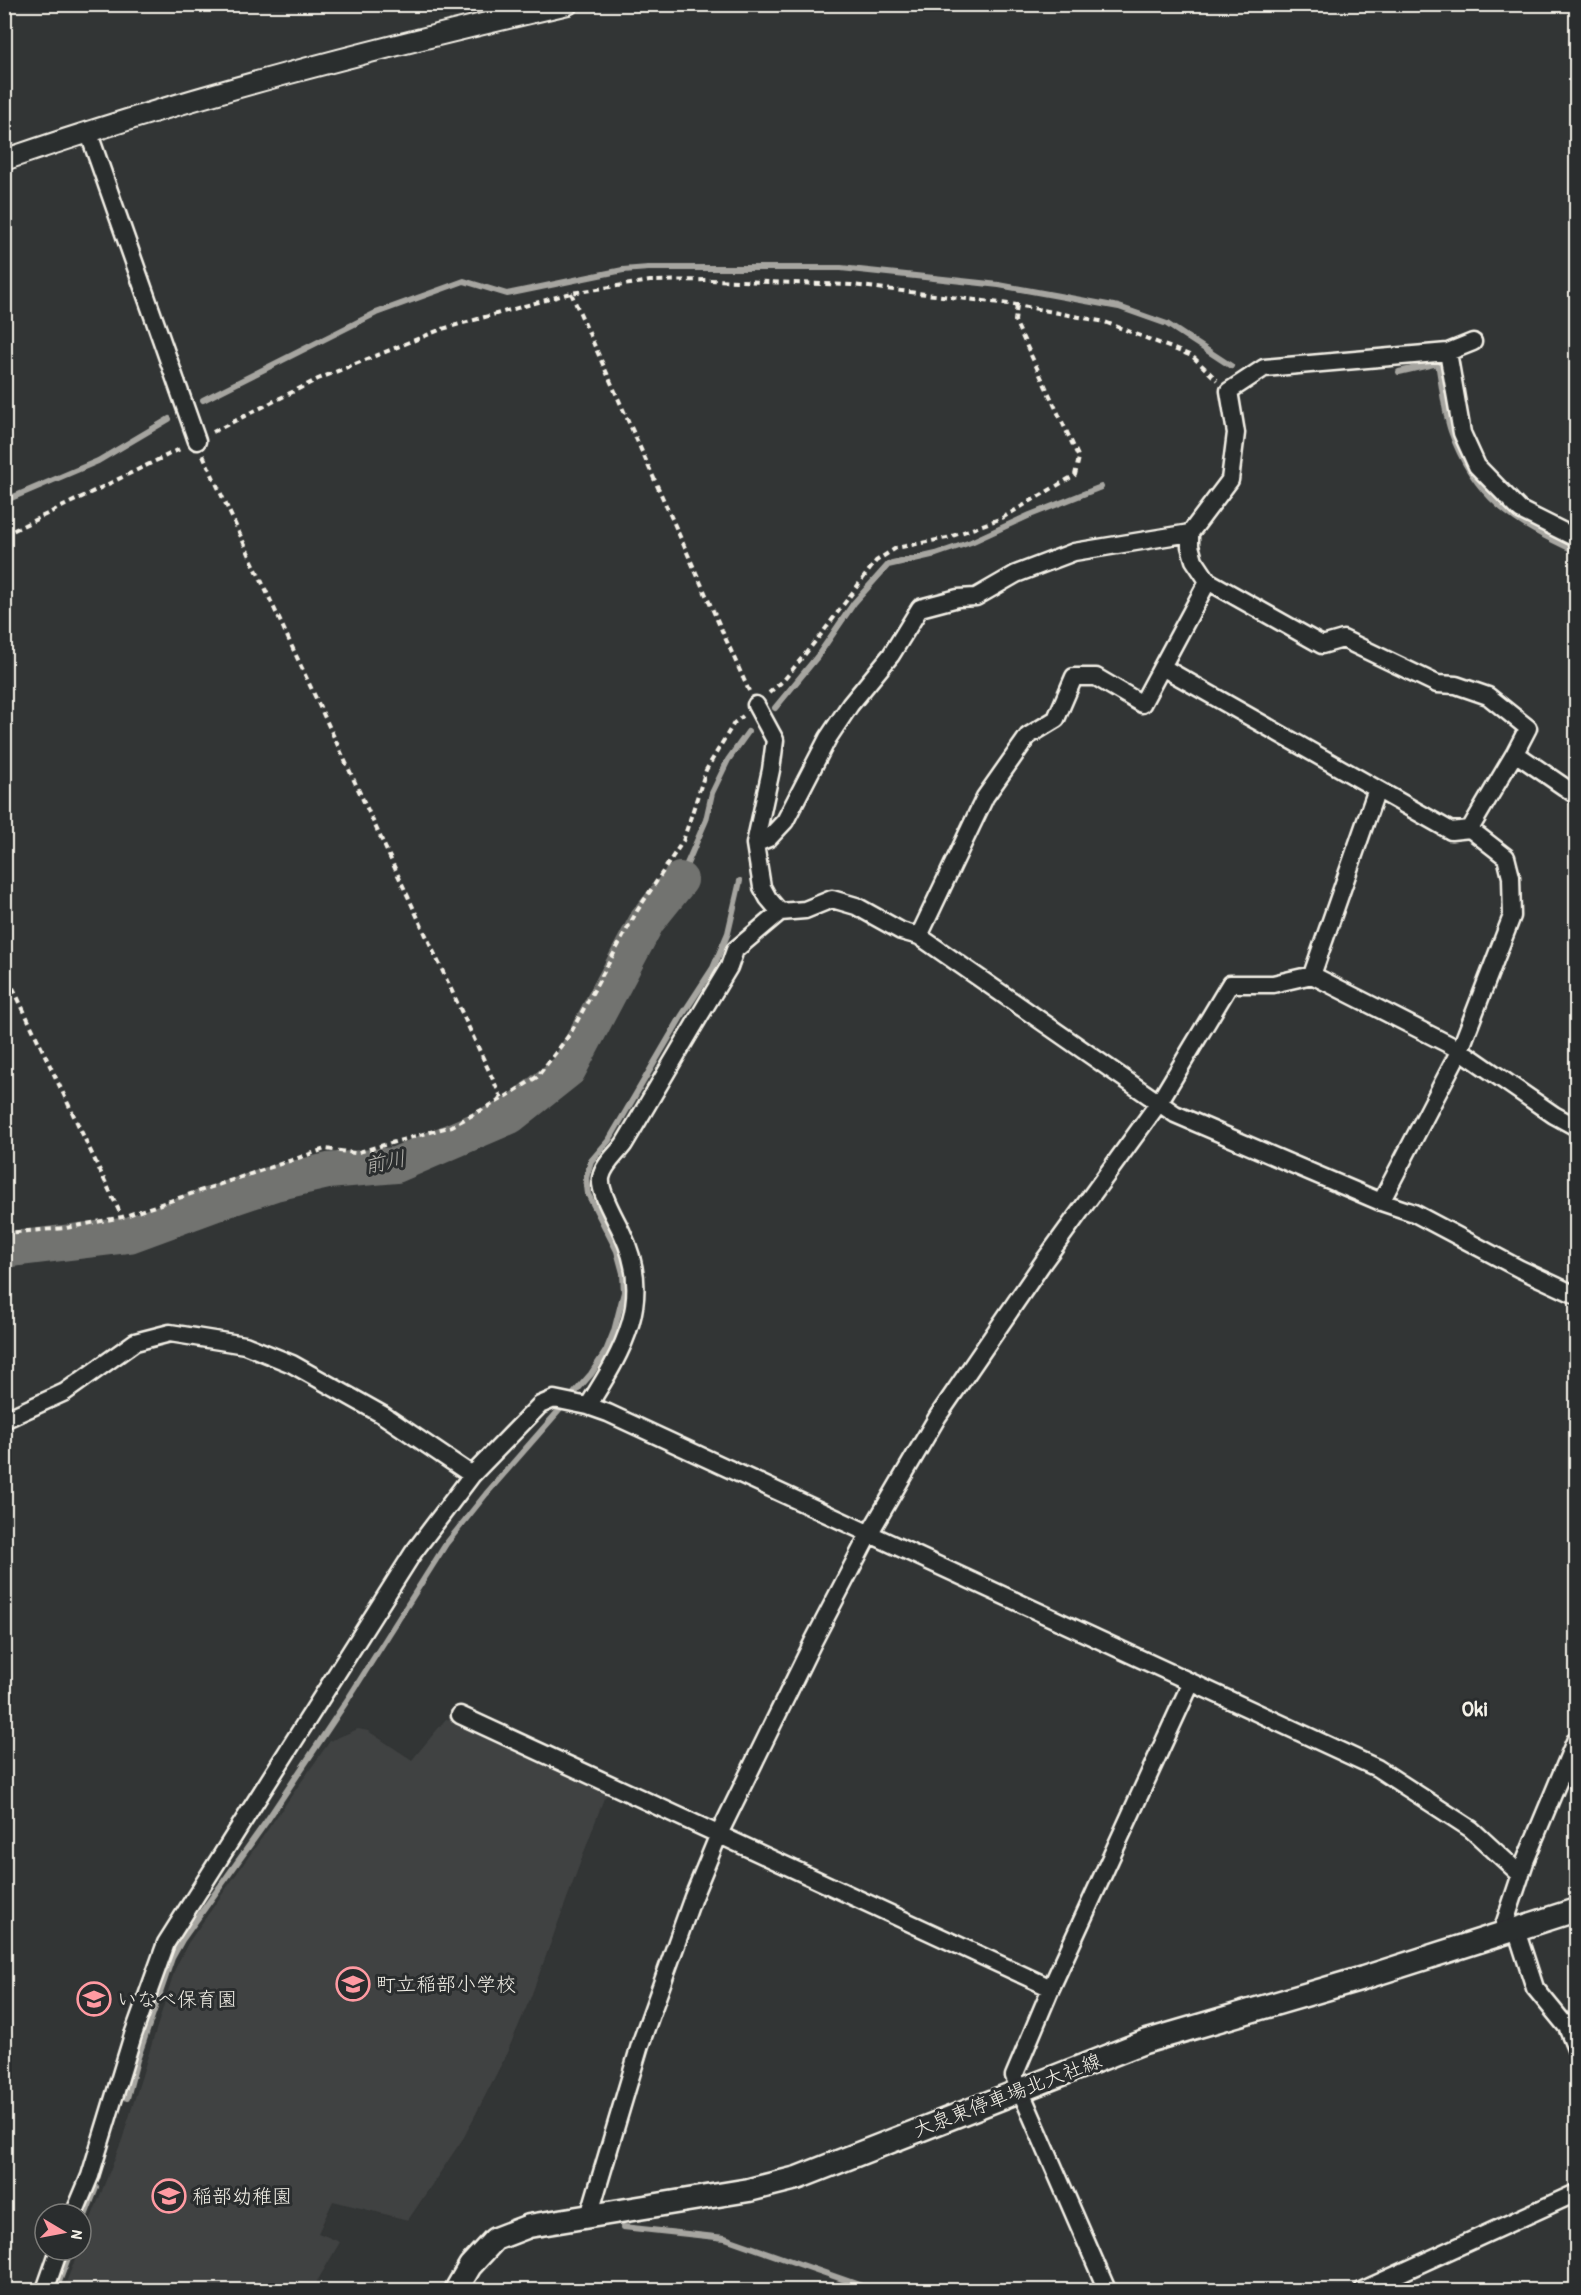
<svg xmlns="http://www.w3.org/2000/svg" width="1581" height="2295" viewBox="0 0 1581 2295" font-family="'Patrick Hand','Klee One',sans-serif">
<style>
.built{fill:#404242}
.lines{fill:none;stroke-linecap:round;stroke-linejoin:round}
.stream{stroke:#a6a5a0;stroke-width:6}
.river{stroke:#727370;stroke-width:36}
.minor-casing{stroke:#f4f1e8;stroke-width:21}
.tertiary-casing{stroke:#f4f1e8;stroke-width:24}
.secondary-casing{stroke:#f4f1e8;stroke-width:27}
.path{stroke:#f4f1e8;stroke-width:4;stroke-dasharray:6 4.5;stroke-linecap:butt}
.minor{stroke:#2a2d2e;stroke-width:16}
.tertiary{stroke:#2a2d2e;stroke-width:20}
.secondary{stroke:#2a2d2e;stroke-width:22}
.labels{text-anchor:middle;stroke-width:6;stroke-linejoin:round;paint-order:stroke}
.poi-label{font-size:20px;fill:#f4f1e8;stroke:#2a2d2e;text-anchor:start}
.street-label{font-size:20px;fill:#f4f1e8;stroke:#2a2d2e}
.water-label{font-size:21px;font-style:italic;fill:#b3b2ac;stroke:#2a2d2e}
.quarter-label{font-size:22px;font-weight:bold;fill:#f4f1e8;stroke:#2a2d2e}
</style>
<rect width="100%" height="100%" fill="#323535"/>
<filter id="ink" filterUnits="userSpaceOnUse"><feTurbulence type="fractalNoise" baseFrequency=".0167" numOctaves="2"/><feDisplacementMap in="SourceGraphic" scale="12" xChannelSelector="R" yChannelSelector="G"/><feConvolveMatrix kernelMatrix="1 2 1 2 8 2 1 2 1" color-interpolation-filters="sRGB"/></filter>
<g filter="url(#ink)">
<!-- built -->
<path class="built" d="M446,1719L457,1721L610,1792L604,1798L530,1999L505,2057L464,2137L408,2220L333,2201L318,2233L340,2242L312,2290H63L79,2250H81V2244L122,2140L175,1969L188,1943L330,1741L358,1729L368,1731L412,1760Z"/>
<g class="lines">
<!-- stream -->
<path class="stream" d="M1399,372L1438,363C1442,385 1444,410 1451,431C1474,498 1515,523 1576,551
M203,400L376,313L464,281L507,294L623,270L648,268H841L999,285L1119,307L1167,324L1231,366
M4,501L98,461L169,419
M775,708L817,657L854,603L888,565L936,554L971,542L1030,515L1101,487
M680,880L706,820L712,793L728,760L748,732
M127,2098L137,2060L172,1958L182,1940L266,1822L348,1699L446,1544L486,1494L591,1374L606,1351L614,1331L624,1292L623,1273L617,1251L588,1194L586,1178L591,1161L609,1140L681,1017L713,968L728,933L740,881
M81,2226L96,2188
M623,2227L725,2238L862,2286L884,2290
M56,2290L71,2250"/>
<!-- river -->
<path class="river" d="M4,1250L129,1235L216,1203L275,1183L328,1171L396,1165L510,1116L568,1070L647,921L680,880"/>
<!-- minor casing -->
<g class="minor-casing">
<path id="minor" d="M88,131L197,441
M1448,352L1462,433L1477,466L1520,510L1576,538
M1190,533V546L1194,560L1208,581L1322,645L1343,639L1437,684L1456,685L1488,696L1528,728L1515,753
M1208,581L1142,704L1096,677H1074L1056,719L1028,736L985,797L919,936L1175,1114L1381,1202L1414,1213L1520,1269L1576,1295
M1162,667L1451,831L1470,829L1506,857L1511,877L1512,916L1460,1050L1381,1202
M756,705L775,740L771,770L755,844L762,887L768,898L780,912L805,910L832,899L856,906L901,931L919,936
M1470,829L1515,753L1576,795
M755,844L769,838L785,821L828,738L850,705L891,655L920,608L958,598L976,597L1016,574L1074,552L1190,533L1230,480L1236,433L1229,391L1264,368L1448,352L1473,342
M1312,975L1460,1050L1554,1115L1576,1127
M588,1406C624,1349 654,1299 622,1233C616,1219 599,1193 601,1178C603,1165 617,1154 624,1144C659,1085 693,1026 729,967L735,950L780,912
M4,1420L65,1392L135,1342L170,1333L245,1345L292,1364L383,1415L472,1475
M460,1715L1051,1988
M1516,1929L1535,1988L1567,2027L1576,2049
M1501,1934L1526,1859L1576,1739
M74,2214L90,2176L133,2035L166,1943L413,1553L472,1475L540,1405L554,1399L588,1406L608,1413L1377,1768L1471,1829L1521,1875
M589,2216L640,2045L693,1897L719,1834L813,1642L869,1534L938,1416L1044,1261L1158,1104L1230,984H1273L1312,975L1377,789
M45,2290L59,2250
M1107,2290L1014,2076L1051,1988L1191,1683
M1363,2290L1576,2193"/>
</g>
<!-- tertiary casing -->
<g class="tertiary-casing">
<path id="tertiary" d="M4,160C190,96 377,48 568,4"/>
</g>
<!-- secondary casing -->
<g class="secondary-casing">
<path id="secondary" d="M456,2290L470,2266L495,2239L529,2226L749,2190L797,2178L1144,2042L1363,1978L1576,1910"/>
</g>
<!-- path -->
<path class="path" d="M571,293L749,691
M213,432L318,379L442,329L571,293L650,281L710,280L852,285L1017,305L1105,322L1192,356L1217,380
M203,455L502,1099
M4,535L182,448
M769,693L784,680L823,632L876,561L896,548L947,538L1002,518L1075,475L1079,458L1015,321L1017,305
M4,969L122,1217
M4,1233L66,1228L122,1217L325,1149L355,1153L452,1126L502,1099L537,1077L570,1034L637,911L683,841L706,770L734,723L743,716"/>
<!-- minor -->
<use href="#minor" class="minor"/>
<!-- tertiary -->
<use href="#tertiary" class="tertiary"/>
<!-- secondary -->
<use href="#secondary" class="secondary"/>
</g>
</g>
<!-- icons -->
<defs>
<g id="school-ring" transform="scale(1.725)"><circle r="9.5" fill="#2a2d2e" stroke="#ff9aa2" stroke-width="1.5"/><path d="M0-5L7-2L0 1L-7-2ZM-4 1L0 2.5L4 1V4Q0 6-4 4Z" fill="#ff9aa2"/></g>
</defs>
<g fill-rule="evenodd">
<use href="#school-ring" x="353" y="1984"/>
<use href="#school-ring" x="94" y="1999"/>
<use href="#school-ring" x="169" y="2196"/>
</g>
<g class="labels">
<!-- poi labels -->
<g class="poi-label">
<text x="376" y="1991">町立稲部小学校</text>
<text x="117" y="2006">いなべ保育園</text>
<text x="192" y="2203">稲部幼稚園</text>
</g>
<!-- street labels -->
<g class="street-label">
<text transform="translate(1007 2095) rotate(-21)" y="7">大泉東停車場北大社線</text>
</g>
<!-- water labels -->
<g class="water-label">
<text transform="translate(385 1162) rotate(-11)" y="7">前川</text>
</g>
<!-- quarter labels -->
<g class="quarter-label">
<text x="1475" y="1716">Oki</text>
</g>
</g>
<!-- margin -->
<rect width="1581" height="2295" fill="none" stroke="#2a2d2e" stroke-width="24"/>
<rect x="12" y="12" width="1557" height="2271" fill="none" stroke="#f4f1e8" stroke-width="2" filter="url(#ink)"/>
<!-- north arrow -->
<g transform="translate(63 2232) rotate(100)"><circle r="28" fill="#2a2d2e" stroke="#7b7b78" stroke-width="1.5"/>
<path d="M0-4.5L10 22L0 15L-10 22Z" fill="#ff9aa2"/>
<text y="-9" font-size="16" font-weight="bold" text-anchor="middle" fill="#f4f1e8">N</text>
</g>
</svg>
